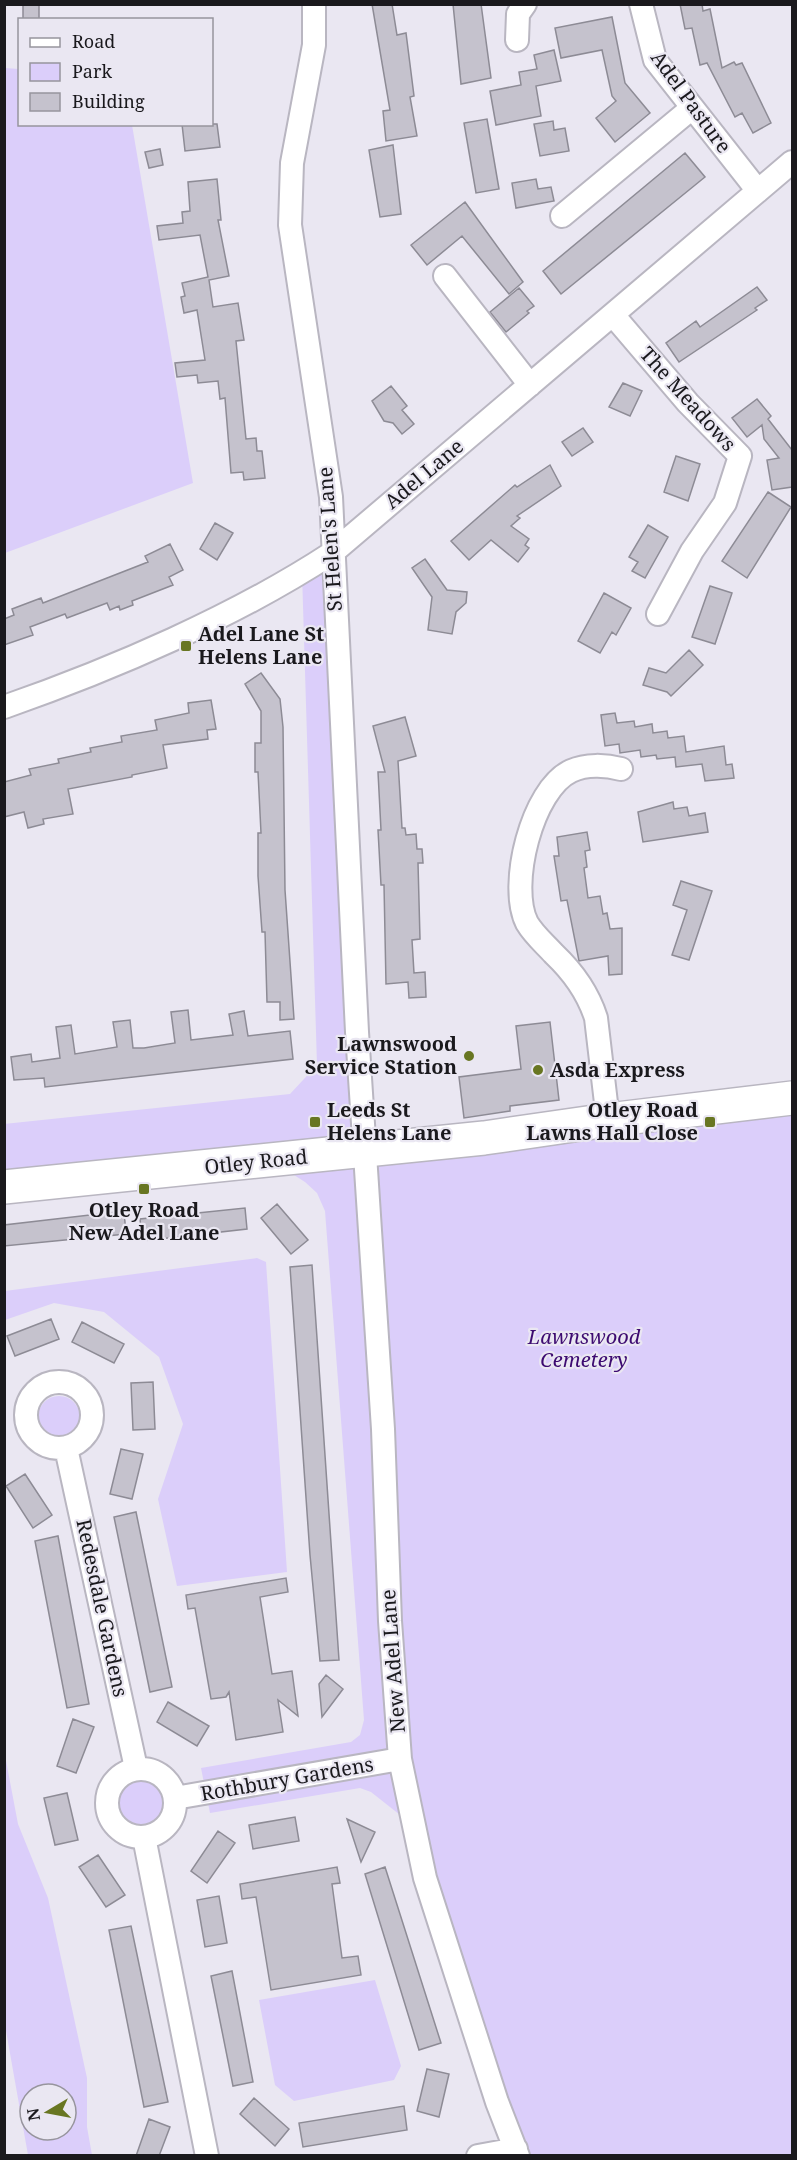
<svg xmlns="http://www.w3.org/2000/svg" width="797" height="2160" viewBox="0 0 797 2160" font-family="'Noto Serif',serif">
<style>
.green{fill:#dbcefa;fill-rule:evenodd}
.building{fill:#c5c2cd;stroke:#8d8b95;stroke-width:1.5}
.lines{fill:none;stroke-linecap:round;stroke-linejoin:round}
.minor-casing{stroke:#b9b6c1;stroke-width:26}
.highway-casing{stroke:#b9b6c1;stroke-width:36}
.minor{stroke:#fff;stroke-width:22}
.highway{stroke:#fff;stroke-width:33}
.poi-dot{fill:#687622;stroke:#eae7f2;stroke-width:2}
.labels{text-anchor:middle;stroke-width:4.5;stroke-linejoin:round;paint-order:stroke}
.street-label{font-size:20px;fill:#1a191d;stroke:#eae7f2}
.poi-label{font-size:20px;font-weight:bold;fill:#1a191d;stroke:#eae7f2;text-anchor:start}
.park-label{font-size:20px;font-style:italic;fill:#3d0b71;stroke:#eae7f2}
</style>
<rect width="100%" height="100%" fill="#eae7f2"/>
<!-- green -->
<path class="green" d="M5,68L19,69L20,124L132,125L193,483L5,553Z
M332,553L365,1167L492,1148L792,1111V2155H523L414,1826L371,1792L360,1788L210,1813L201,1768L351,1742L360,1735L364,1720L325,1211L317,1193L305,1182L272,1161L5,1187L4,1124L290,1094L317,1065L302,573Z
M257,1258L266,1262L287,1572L177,1586L158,1499L183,1424L159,1357L104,1312L54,1303L5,1320V1291Z
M38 1417a21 21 0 1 1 42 0a21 21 0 1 1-42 0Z
M4,1750L18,1824L48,1898L87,2078V2127L92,2155H28L5,2025ZM30,2094H66V2130H30Z
M117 1802a24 24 0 1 1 48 0a24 24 0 1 1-48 0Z
M375,1980L401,2066L394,2080L294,2101L275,2085L259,2000Z"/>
<!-- building -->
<path class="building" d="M23,4H39V20H23Z
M372,4H392L397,35L406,33L414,96L410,97L417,136L386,141L383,111L390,110Z
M453,4H481L491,78L461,84Z
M680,4H702L703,11L710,9L722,68L734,62L736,65L742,63L771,123L753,133L742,113L735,117L707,63L700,65L692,28L685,29Z
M612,17L625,83L650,113L615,142L596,118L616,101L612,96L602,50L561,58L555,28Z
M554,50L561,81L536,86L541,116L496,125L490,91L521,85L519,72L537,69L534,55Z
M487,119L499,189L476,193L464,123Z
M553,121L554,130L565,128L569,151L540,156L534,124Z
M182,124H217L220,147L185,151Z
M393,145L401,214L380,217L369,150Z
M160,149L163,165L149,168L145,152Z
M685,153L705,177L561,294L543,271Z
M217,179L221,220H218L229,276L209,280L213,307L238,303L244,340L236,341L246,439L256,438L257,451H262L265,478L244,480L243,472L231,473L225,398L220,399L218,381L198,383L197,375L177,377L175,363L205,360L197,310L184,313L181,297L185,296L182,283L208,277L200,235L159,240L157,226L183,223L182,212L190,211L188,182Z
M536,179L538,189L551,187L554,201L516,208L512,183Z
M465,202L523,282L509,294L462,236L427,265L411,245Z
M757,287L767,300L755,308L757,310L679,362L666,343L696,321L700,327Z
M519,288L534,306L527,311L529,313L506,332L490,312Z
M623,383L642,391L630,416L609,407Z
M391,386L407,406L402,410L414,424L402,434L393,423L384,421L372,401Z
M757,399L771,416L768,419L792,450V487L772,490L767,460L779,458L764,439L762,425L747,437L732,418Z
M583,428L593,442L572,456L562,442Z
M676,456L700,464L688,501L664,492Z
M550,465L561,486L517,516L520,518L511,526L529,539L525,545L529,548L518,562L491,540L469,560L451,541L515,485L517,487Z
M768,492L791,507L747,578L722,561Z
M215,523L233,533L217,560L200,549Z
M648,525L668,537L645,578L632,571L638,562L629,557Z
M170,544L183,570L169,577L173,585L132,601L133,605L120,610L119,606L110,610L107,603L67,618L65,614L30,627L33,635L4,645V619L14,615L12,609L41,598L43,603L148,562L145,556Z
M425,559L447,590L467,592L466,603L456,612L452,634L428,630L432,597L412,568Z
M710,586L732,593L715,644L692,637Z
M604,593L631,608L616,635L612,632L600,653L578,641Z
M689,650L703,665L671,696L667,692L643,685L649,668L666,673Z
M261,673L280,699L283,727L285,890L294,1019L280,1020V1002H267L265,932H262L258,876V833H261L258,772H255V743H261V711L245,684Z
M211,700L216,729L207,730L208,739L163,745L167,768L132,775V777L68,789L73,814L43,819L44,824L28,828L24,812L4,817V782L31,775L29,769L59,763L58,759L91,752L90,748L122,742L121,736L157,730L155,720L189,713L188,703Z
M615,713L617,723L634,721L635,727L652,724L653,733L667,731L668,738L684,736L686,752L724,746L726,765L732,764L734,778L705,781L702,764L676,767L675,757L657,759L656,755L641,757L640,750L620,753L619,744L605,746L601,715Z
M405,717L416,756L398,761L402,828H405L406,835L416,834L417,849H422L423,863H418L420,939L412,940L414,973L425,972L426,997L409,998L408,982L386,984L384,885H381L378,830H381L378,772H385L373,726Z
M673,802L674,809L687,807L689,816L705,813L708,832L643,842L638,812Z
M587,832L590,850L585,851L587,867L584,868L588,898L600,896L603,914L607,913L610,929L622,928V974L609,975L608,956L579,961L567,900L561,901L554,856H559L557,837Z
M681,881L712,891L689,960L672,955L687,910L673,905Z
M188,1010L191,1040L233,1035L229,1014L244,1011L248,1036L290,1031L293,1059L45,1087L44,1078L14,1080L11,1057L31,1054L32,1062L60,1058L56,1027L71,1025L75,1054L117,1047L113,1022L130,1020L133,1048H144L175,1043L171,1012Z
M550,1022L559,1100L510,1106V1111L464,1118L459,1077L521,1069L516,1026Z
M277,1204L308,1240L291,1254L261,1218Z
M245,1208L247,1229L142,1241L140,1219Z
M124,1211L126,1234L4,1246V1225Z
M312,1265L339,1660L320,1661L310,1555L290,1267Z
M51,1319L59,1339L15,1356L7,1336Z
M82,1322L124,1344L114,1363L72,1342Z
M153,1382L155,1429L133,1430L131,1383Z
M121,1449L143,1454L132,1499L110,1494Z
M25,1474L52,1515L33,1528L6,1486Z
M136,1512L172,1687L150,1692L114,1517Z
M58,1536L89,1704L67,1708L35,1541Z
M286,1578L288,1592L260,1597L272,1674L292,1671L298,1716L278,1700L283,1732L236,1740L229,1692L226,1697L211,1699L195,1608L188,1609L186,1595Z
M326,1675L343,1689L322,1717L319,1684Z
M168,1702L209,1726L197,1746L157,1722Z
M73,1719L94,1727L76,1773L57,1766Z
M67,1793L78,1840L55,1845L44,1798Z
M295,1817L299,1841L253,1849L249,1825Z
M347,1819L375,1832L361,1862Z
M218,1831L235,1843L207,1883L191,1871Z
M98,1855L125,1895L106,1907L79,1867Z
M337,1867L340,1883L332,1884L342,1958L358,1956L361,1975L271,1990L256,1897L242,1899L240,1884Z
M385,1867L441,2043L419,2050L365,1874Z
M219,1896L227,1943L205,1947L197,1900Z
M131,1926L168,2102L144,2107L109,1930Z
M232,1971L253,2082L233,2086L211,1976Z
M427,2069L449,2074L439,2117L417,2111Z
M254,2098L289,2129L275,2146L240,2114Z
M404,2106L407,2130L303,2147L299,2123Z
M149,2119L170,2127L159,2156H136Z"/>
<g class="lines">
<!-- minor casing -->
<g class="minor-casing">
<path id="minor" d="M314,4V45L292,163L290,225L331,497L357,1032L383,1429L390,1621L400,1759L425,1878L497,2102L518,2156
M641,4L655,60L758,191
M517,40L518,14L525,4
M562,216L692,108
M445,276L530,385
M613,315L688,403L740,456L725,503L692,551L658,614
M4,707C113,669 236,616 332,553L792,162
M608,1120L596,1018C588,993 573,972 554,954C545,944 534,935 527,923C508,886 532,789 571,771C586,764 606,765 621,769
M26 1415a33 33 0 1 1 66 0a33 33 0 1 1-66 0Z
M66,1448L136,1768
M107 1803a34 34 0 1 1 68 0a34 34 0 1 1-68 0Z
M175,1798L400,1759
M144,1837L207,2156
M478,2156L516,2149"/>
</g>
<!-- highway casing -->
<g class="highway-casing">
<path id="highway" d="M4,1187L484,1138L608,1120L792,1098"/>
</g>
<!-- minor -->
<use href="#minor" class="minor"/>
<!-- highway -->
<use href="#highway" class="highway"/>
</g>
<!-- markers -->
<g class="poi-dot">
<rect x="180" y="640" width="12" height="12" rx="3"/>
<circle cx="469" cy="1056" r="6"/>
<circle cx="538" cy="1070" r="6"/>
<rect x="309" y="1116" width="12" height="12" rx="3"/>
<rect x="704" y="1116" width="12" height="12" rx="3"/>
<rect x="138" y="1183" width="12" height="12" rx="3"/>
</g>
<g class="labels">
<!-- street labels -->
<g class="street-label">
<text transform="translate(691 102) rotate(54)" y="7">Adel Pasture</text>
<text transform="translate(688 399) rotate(48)" y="7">The Meadows</text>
<text transform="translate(424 474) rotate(-40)" y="7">Adel Lane</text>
<text transform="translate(330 539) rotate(-94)" y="7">St Helen's Lane</text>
<text transform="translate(256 1162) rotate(-6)" y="7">Otley Road</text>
<text transform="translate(102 1608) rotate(78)" y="7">Redesdale Gardens</text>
<text transform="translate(393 1661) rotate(-94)" y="7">New Adel Lane</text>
<text transform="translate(287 1779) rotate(-10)" y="7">Rothbury Gardens</text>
</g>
<!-- poi labels -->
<g class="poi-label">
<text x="198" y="641">Adel Lane St<tspan x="198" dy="23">Helens Lane</tspan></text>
<text x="457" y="1051" text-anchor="end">Lawnswood<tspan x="457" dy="23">Service Station</tspan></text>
<text x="550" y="1077">Asda Express</text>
<text x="327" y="1117">Leeds St<tspan x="327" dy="23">Helens Lane</tspan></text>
<text x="698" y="1117" text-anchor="end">Otley Road<tspan x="698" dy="23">Lawns Hall Close</tspan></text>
<text x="144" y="1217" text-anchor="middle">Otley Road<tspan x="144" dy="23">New Adel Lane</tspan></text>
</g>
<!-- park labels -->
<g class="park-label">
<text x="584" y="1344">Lawnswood<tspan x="584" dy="23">Cemetery</tspan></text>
</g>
</g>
<!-- border -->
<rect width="797" height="2160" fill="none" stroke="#1a191d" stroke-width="12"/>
<!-- legend -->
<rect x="18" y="18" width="195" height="108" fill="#eae7f2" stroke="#97959d" stroke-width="1.5"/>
<rect x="30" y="38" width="30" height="9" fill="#ffffff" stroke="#97959d" stroke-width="1.5"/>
<text x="72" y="48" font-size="18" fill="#1a191d">Road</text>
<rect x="30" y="63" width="30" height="18" fill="#dbcefa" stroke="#97959d" stroke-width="1.5"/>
<text x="72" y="78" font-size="18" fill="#1a191d">Park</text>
<rect x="30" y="93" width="30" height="18" fill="#c5c2cd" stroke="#97959d" stroke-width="1.5"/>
<text x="72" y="108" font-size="18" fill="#1a191d">Building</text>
<!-- north arrow -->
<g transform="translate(48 2112) rotate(260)"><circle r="28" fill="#eae7f2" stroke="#97959d" stroke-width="1.5"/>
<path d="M0-4.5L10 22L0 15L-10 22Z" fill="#687622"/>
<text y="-9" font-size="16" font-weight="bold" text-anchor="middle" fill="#1a191d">N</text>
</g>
</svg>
